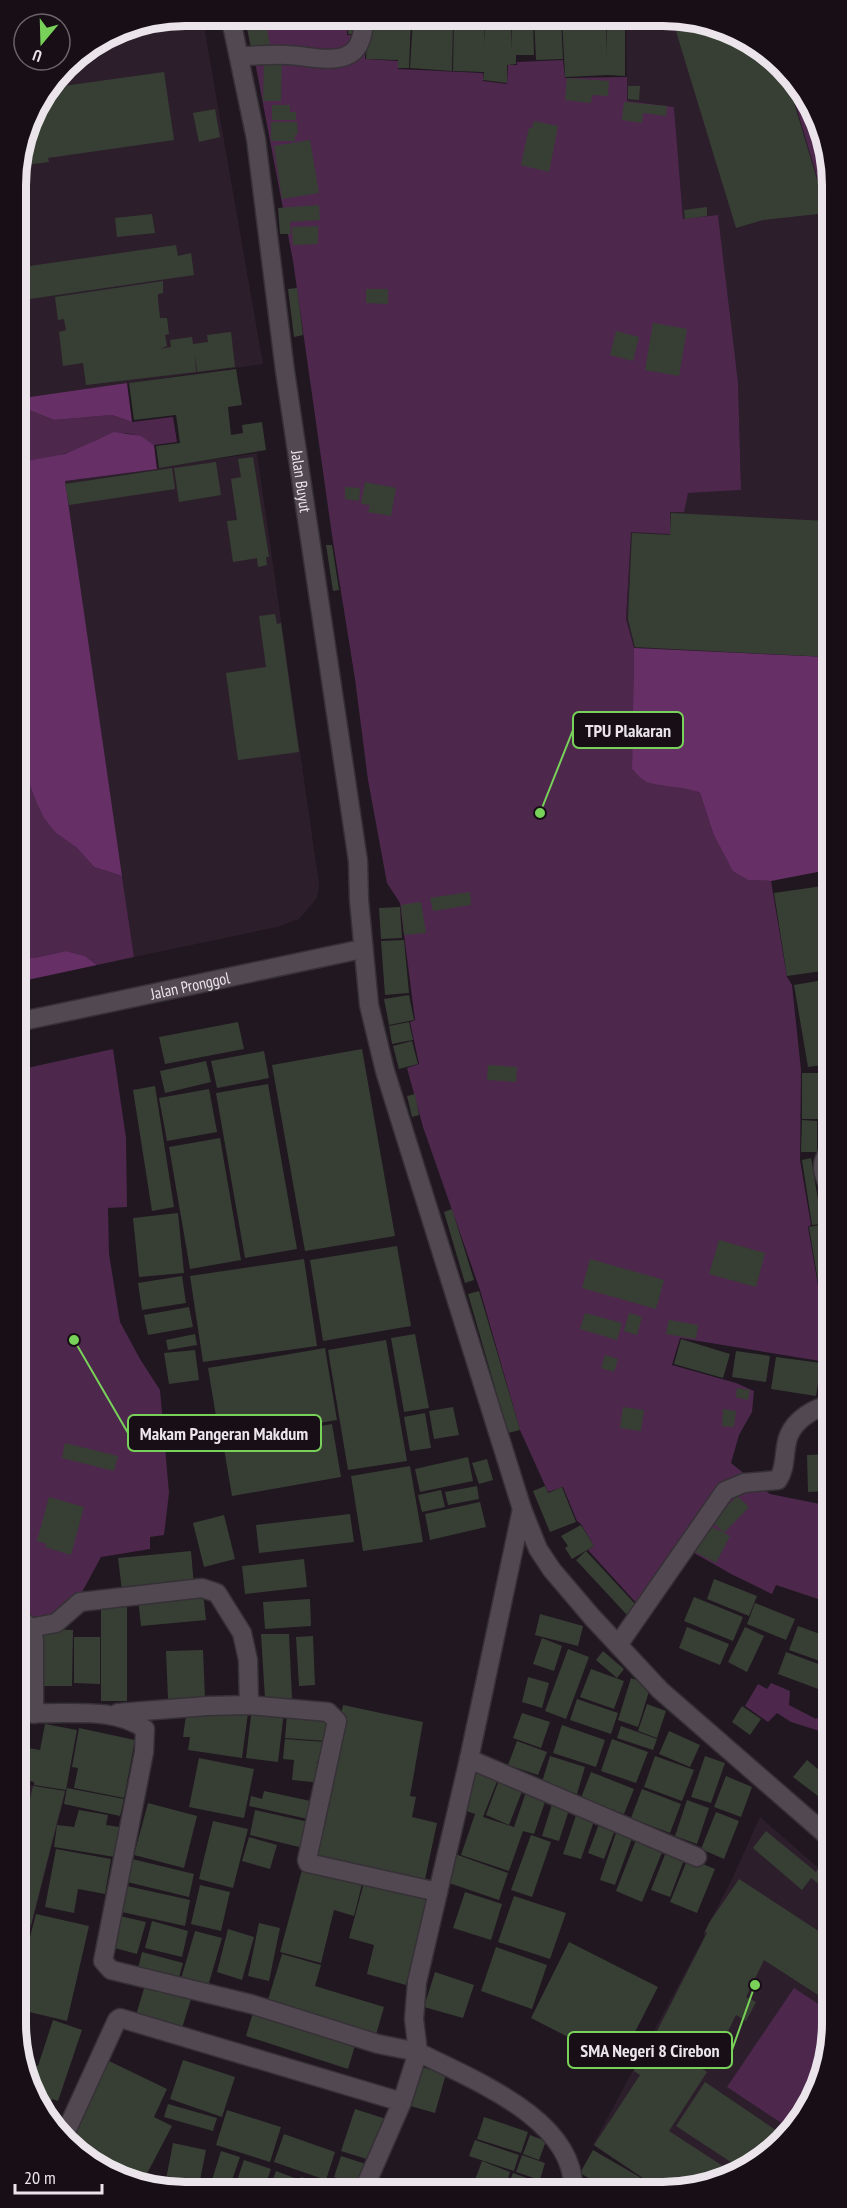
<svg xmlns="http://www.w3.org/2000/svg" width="847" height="2208" viewBox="0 0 847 2208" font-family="'PT Sans Narrow',sans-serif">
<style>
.built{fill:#2c1f2b}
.green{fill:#4d284c}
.forest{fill:#663066}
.building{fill:#373f34}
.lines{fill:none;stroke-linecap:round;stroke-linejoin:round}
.street-casing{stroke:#363136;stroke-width:21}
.secondary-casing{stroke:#363136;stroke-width:21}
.street{stroke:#524852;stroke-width:18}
.secondary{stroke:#524852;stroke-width:18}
.labels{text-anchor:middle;stroke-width:5;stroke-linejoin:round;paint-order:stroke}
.street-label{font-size:16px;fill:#ebe5eb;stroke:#170e16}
.rim{fill:none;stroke:#ebe5eb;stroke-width:8}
.leader{fill:none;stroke:#78d259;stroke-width:2}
.callout-dot{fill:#78d259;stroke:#170e16;stroke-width:2}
.callout{fill:#170e16;stroke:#78d259;stroke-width:2}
.callout-label{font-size:18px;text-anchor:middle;font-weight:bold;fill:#ebe5eb}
</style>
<rect width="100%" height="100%" fill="#201720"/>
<!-- built -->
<path class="built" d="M185,15H202L263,364L16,399L15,173L32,110L73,57L120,28Z
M626,18H695L774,57L788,79L826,207L828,657L634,648L626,619L631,532L670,512L688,493L741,490L738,382L718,216L683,220L674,107L627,101Z
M257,453L319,884L317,898L299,919L277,927L134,957L64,481Z
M20,1783L66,1791L20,1970Z
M760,1817L831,1879L832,2034L797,2127L756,2165L706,2187L657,2188L593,2145L704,1937V1932L732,1879Z"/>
<!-- green -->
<path class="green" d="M246,15L348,16L347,35L366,36L365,59L398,61V69L483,73V81L507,84L508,65H517V62L563,60L565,78L627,77V101L674,107L683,219L718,215L738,382L741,490L688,493L684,512H670V534L631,532L626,619L634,648L632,769L644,781L689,788L700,793L713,833L748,880L771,881L787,977L792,985L801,1070L800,1160L811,1225L808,1227L823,1314L820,1361L680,1338L672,1365L736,1383L754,1391L752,1412L739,1435L731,1463L770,1494L830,1506V1577L821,1600L776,1585L772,1594L733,1575L678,1544L638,1605L588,1550L594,1546L581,1524L577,1521L563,1487L548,1492L520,1430L480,1290L423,1127L407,1068L419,1064L410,1022L415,1020L400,903L387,883L368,780L355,679L333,542L293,261Z
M788,79L826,141V207Z
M29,410L54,420L112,415L132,422L173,417L177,442L154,445C118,420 102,440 67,453C51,459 33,460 16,463V415Z
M17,747L33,794L56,833L77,848L94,867L122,876L134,957L97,965L85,956L66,951L34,958L18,955Z
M113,1049L126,1138L127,1207L108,1208L109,1254L120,1322L140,1359L160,1390L169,1493L164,1535L150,1537V1549L101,1557L81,1594L25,1635L19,1637L18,1070Z
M771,1683L790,1691L789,1705L816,1719L817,1718L831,1723L826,1733L791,1722L777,1713L768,1722L745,1706L758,1684L767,1689Z
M794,1988L832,2013C832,2058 807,2088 783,2124L727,2087Z"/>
<!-- forest -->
<path class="forest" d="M127,383L132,422L112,415L54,420L29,410L16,415V399Z
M114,432L141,436L154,445L157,469L65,481L122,876L94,867L77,848L56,833L44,818L33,794L17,747V593L20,579L16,567V463L65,454Z
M634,648L828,657V870L771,881L748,880L733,871L713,833L700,793C683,785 653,787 643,780C639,777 635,772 632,769Z
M66,951L85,956L97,965L18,982V955L34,958Z"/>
<!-- building -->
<path class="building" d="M264,15L270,44L251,48L245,19Z
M349,16H360V35L348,34Z
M368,16L411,18L409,68H398V60L366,59Z
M454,18L484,19V44L485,19H511V52L512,19H533L534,55H516V51V64L507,65V83L483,80L484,72L453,71Z
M561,18L563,59L536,60L534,19Z
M562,18H606L607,57V18H625V76L608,75L565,77Z
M672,18H695L774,57L786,76L827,213L763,220L736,228Z
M413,19L453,21L452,71L410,68Z
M264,61H282L281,101H263Z
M164,72L174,140L48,158L49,162L17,166L32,110L49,88Z
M567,78L609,81L608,96L592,95L591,103L565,100Z
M628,86H640L639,100L628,99Z
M624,102L667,106L666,116L643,113L642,123L622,120Z
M272,105H290V112H296V120H272Z
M215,109L220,137L199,142L193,113Z
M534,121L558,126L549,172L521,165L529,128H532Z
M271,122H297L298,134L295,135V141H271Z
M310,140L319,193L282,199L274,146Z
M319,205L320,220L290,222L291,234H280L278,208Z
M707,207V216L685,219L684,210Z
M152,214L155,233L117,237L115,218Z
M318,226V244L293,245L292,227Z
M176,245L178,256L191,253L194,275L16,301V268Z
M163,281V293L158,294V300L160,318H167L169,334L165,335L167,346L160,349L171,347L170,340L192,337L193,344L208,342L207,335L231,332L235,367L197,372L195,353L196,372L86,385L83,363L63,366L59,332L66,330L64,319L58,320L55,297Z
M297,288L303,335L294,337L288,289Z
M366,289H388V304L366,303Z
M653,323L687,329L679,376L645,370Z
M616,331L639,337L633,361L610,355Z
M236,369L242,405L228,407L231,435L243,433L242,425L262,422L266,450L159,468L156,446L180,443L176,415L134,420L129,383Z
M253,457L269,557H266L267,565L258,567L257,558L233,562L227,521L237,520L231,479L241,477L238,459Z
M216,462L221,495L179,502L174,468Z
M172,468L175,489L69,505L65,484Z
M365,482L396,488L391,516L368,512L370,505L361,504Z
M345,487L360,488L359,501L345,499Z
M671,513L827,521L828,657L635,647L628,619L632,533L670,535Z
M326,545H332L339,590L333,591Z
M275,614L277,624L281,623L299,752L238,760L226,673L266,667L259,616Z
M822,886L829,925V970L787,976L774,893Z
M470,892L471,905L433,911L430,898Z
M421,902L426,933L404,935L401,905Z
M400,907L402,938L381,939L379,908Z
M404,940L409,993L385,995L381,941Z
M829,979V1064L808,1067L794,985Z
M409,995L414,1020L389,1025L384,999Z
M238,1022L244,1049L165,1064L159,1037Z
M409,1022L413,1040L392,1044L389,1026Z
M412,1041L418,1064L399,1069L393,1046Z
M362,1049L395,1236L305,1251L272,1065Z
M264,1051L269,1078L217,1088L211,1061Z
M206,1061L211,1082L165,1093L160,1071Z
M488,1065L517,1067L516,1082L487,1080Z
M802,1073H829V1119H802Z
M268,1084L297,1249L245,1258L216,1093Z
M155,1086L174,1207L152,1211L133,1090Z
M209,1089L217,1132L167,1141L159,1098Z
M415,1094L419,1115L412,1117L407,1096Z
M802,1120L817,1121V1152H801Z
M220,1138L241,1260L190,1269L169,1147Z
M811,1158L822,1224L812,1225L802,1160Z
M452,1209L474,1280L465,1283L444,1212Z
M178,1213L184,1273L139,1277L133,1218Z
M829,1223L830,1310L823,1312L809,1227Z
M719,1240L765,1253L756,1287L709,1274Z
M397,1246L411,1326L323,1341L310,1260Z
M304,1259L317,1346L203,1362L190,1276Z
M590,1259L664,1280L656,1309L582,1288Z
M182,1276L186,1303L142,1310L138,1283Z
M479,1291L520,1430L508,1433L468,1294Z
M189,1307L193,1327L148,1335L144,1315Z
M585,1313L622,1323L617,1340L580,1329Z
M629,1313L642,1317L637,1335L624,1331Z
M823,1315H830V1395H821Z
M669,1320L698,1325L696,1339L666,1334Z
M195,1334L197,1345L168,1350L166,1340Z
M415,1334L429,1408L404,1412L391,1338Z
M681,1339L730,1354L723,1378L674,1364Z
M386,1340L407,1461L348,1470L328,1350Z
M325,1348L337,1420L220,1440L208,1368Z
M195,1350L199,1380L169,1384L164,1353Z
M736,1351L770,1356L766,1382L732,1377Z
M605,1355L618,1359L614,1372L601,1368Z
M776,1357L821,1363L816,1396L771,1389Z
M737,1388L750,1390L748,1400L736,1397Z
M453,1407L459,1435L434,1439L429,1411Z
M623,1407L644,1410L641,1431L620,1428Z
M723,1409L736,1411L734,1427L722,1426Z
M425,1413L431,1448L410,1451L404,1417Z
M830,1423V1448H820L819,1424Z
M332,1424L341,1477L232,1496L223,1443Z
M65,1443L118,1456L114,1471L62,1458Z
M830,1454V1491L808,1492L807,1455Z
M468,1457L473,1481L420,1492L415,1469Z
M487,1459L493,1480L479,1484L472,1463Z
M410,1466L423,1542L363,1551L351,1476Z
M477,1486L479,1499L448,1505L445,1492Z
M545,1486L548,1493L562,1487L576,1522L550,1532L533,1491Z
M441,1490L445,1507L422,1512L418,1495Z
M737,1496L749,1507L724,1533L713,1522Z
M49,1497L84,1507L71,1555L45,1547L47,1544L37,1541Z
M480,1502L486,1527L430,1540L425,1514Z
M350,1514L354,1542L259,1553L256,1525Z
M224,1515L235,1559L204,1567L193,1523Z
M581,1525L594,1546L572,1559L565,1548L568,1546L561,1536Z
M708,1525L730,1536L716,1563L695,1552Z
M191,1551L194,1586L122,1591L118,1558Z
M586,1551L637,1606L627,1615L576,1560Z
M304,1559L307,1587L245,1594L242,1566Z
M714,1579L757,1596L749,1616L707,1599Z
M203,1592L206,1620L141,1626L138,1598Z
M694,1597L743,1617L733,1641L684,1621Z
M310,1599L311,1626L265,1629L263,1602Z
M101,1603L127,1604V1701H101Z
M755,1603L795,1619L786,1640L747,1624Z
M540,1614L583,1626L578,1646L535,1635Z
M798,1626L831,1638V1665L789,1650Z
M687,1627L729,1644L720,1665L679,1648Z
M745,1627L764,1636L747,1672L728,1662Z
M37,1629L73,1630L72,1686H37Z
M261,1634H289L292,1698L265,1699Z
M313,1636L315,1685L299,1686L296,1637Z
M74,1637H100V1684L74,1683Z
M542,1638L562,1646L554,1671L533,1664Z
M568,1649L589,1657L566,1719L545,1711Z
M203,1650L205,1698L168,1699L166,1651Z
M603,1651L624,1669L617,1678L596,1660Z
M786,1652L829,1668L821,1690L778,1674Z
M20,1654L32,1655L29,1705L20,1704Z
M591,1669L624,1681L614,1709L580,1697Z
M528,1677L549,1683L542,1708L522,1702Z
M631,1678L651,1685L638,1727L618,1720Z
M829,1685L831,1686V1714L819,1709Z
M577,1699L618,1713L611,1734L570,1720Z
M647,1704L666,1711L657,1738L638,1731Z
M343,1705L423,1722L410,1796L416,1797L412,1817L437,1823L424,1884L313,1860Z
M742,1706L761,1719L750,1735L732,1722Z
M252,1708L284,1712L278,1762L246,1758Z
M248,1713L242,1758L188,1750L190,1737H183L186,1715Z
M522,1713L550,1722L541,1748L513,1738Z
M287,1714L328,1718L326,1741L285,1738Z
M45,1724L77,1730L66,1790L34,1785V1782L20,1779L22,1747L40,1750Z
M562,1725L605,1740L596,1767L553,1753Z
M621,1726L657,1739L653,1750L617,1738Z
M79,1728L135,1740L124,1798L74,1788L78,1768L72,1767Z
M669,1731L700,1745L690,1767L659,1754Z
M285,1739L326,1742L324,1763L314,1762L324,1764L322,1783L292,1780L294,1760L283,1759Z
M612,1739L648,1752L636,1783L601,1771Z
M517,1741L547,1752L538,1775L508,1765Z
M550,1756L585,1767L577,1794L542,1782Z
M655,1756L694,1770L682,1801L644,1787Z
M705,1756L725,1763L711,1803L691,1797Z
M199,1758L254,1769L244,1818L189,1807Z
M807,1760L831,1780V1806L793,1777Z
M473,1768L498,1779L483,1817L514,1827L526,1792L546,1799L534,1834L523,1831L509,1871L461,1855L475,1814L458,1808Z
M591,1772L634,1789L624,1814L581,1798Z
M726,1776L752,1787L741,1817L714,1807Z
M499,1780L523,1789L509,1825L486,1815Z
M33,1786L65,1791L31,1925L20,1922V1889H27L20,1887V1873L28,1875V1873L20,1870V1842Z
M67,1788L124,1799L120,1816L64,1804Z
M642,1789L681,1804L670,1833L631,1818Z
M264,1791L315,1802L312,1820L249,1806L251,1796L262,1799Z
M687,1800L709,1808L697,1844L675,1836Z
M148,1803L197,1816L184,1868L134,1855Z
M552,1804L569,1810L559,1841L542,1836Z
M79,1810L108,1815L106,1825L126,1828L121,1858L54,1847L57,1825L74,1827Z
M255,1810L309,1822L303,1848L250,1835Z
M716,1812L739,1821L724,1859L701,1849Z
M576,1815L594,1821L581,1859L563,1854Z
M213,1821L248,1829L233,1888L199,1879Z
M599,1824L615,1830L604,1859L588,1853Z
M617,1830L633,1836L615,1885L600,1880Z
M766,1831L816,1872L818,1869L830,1879L823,1887L811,1878L802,1890L753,1848Z
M531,1835L551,1842L532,1897L511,1890Z
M249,1837L277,1845L270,1869L242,1861Z
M636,1840L663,1850L642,1902L616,1891Z
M56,1849L111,1859L105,1894L78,1889L74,1913L45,1907Z
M666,1852L684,1860L670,1897L651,1890Z
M455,1854L508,1873L499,1900L446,1882Z
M128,1858L194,1874L189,1897L123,1881Z
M688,1858L715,1869L697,1913L670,1902Z
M303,1866L363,1880L354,1916L334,1910L321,1963L280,1952Z
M365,1879L430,1897L406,1985L367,1974L374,1945L349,1938Z
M739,1879L820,1932L826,1924L831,1927L832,2004L764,1960L746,1997L756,2002L746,2021L736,2015L709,2069L686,2058L707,2072L669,2131L735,2174L706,2187L658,2188L594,2145L640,2075L634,2071L650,2041L659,2047L660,2045L652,2041L707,1933L705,1932L709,1923Z
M200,1885L230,1892L221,1931L191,1924Z
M127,1886L190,1900L185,1926L122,1912Z
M465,1892L502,1904L491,1940L453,1928Z
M514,1896L566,1913L550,1959L498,1942Z
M36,1914L89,1926L67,2021L21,2010L20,1975Z
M120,1916L146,1922L137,1954L111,1947Z
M152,1921L188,1931L182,1957L145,1948Z
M259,1923L280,1928L269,1981L248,1976Z
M228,1929L254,1937L242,1980L217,1972Z
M195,1931L222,1938L207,1990L180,1982Z
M569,1942L658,1987L619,2063L531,2018Z
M496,1947L547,1965L532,2009L481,1991Z
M142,1952L183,1963L177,1985L137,1973Z
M282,1954L321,1965L315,1986L384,2007L376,2035L267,2003Z
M435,1972L474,1985L463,2018L424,2007Z
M146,1982L192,1996L182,2028L136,2015Z
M254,2009L356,2042L348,2069L246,2036Z
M53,2020L82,2030L58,2101L52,2099L48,2112L21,2067V2060L38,2066Z
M107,2060L167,2089L154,2117L172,2126L141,2185L73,2151L68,2143Z
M183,2060L235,2077L222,2117L170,2099Z
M418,2066L446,2074L435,2113L407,2105Z
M705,2082L786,2137L756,2165L743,2170L676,2126Z
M168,2104L217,2118L213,2131L164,2117Z
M355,2109L386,2119L373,2161L341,2151Z
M227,2110L281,2127L270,2162L216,2145Z
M484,2117L528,2132L521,2153L477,2139Z
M284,2134L335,2152L326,2180L274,2162Z
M530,2135L546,2141L539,2160L523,2154Z
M475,2140L519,2155L514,2171L469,2156Z
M173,2143L206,2150L198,2190H164Z
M593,2150L643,2179L638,2188H606L580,2173Z
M221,2151L240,2157L229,2189L209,2190Z
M522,2155L545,2163L540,2180L516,2172Z
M341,2156L369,2165L363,2186L334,2177Z
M244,2160L271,2169L264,2189H234Z
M482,2161L510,2172L505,2188H472Z
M276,2171L297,2179L293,2189H269Z
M513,2173L549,2186L548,2188H507Z
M301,2177L321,2183L319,2189H297Z
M330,2179L352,2186L351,2189H327Z"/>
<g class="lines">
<!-- street casing -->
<g class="street-casing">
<g id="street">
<path d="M240,56C256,56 271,54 287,55C307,55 337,66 354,51C363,42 363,28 365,16"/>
<path id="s1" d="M18,1022L362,949"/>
<path d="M829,1151C820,1163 822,1173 829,1185"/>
<path d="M522,1509L469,1759L417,1982L414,2019L418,2052C470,2079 574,2118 573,2188"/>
<path d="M25,1623L32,1631L34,1640V1714"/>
<path d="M30,1628L56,1623L80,1602L202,1588L217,1593L242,1633L248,1660L249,1705"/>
<path d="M618,1645L725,1491L744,1483L778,1480C787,1467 783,1449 789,1435C796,1419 814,1408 830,1405"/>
<path d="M20,1712C61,1717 110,1704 145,1729L144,1752L103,1961L111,1970L251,2004L378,2044L418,2052L402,2102L364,2189"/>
<path d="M118,1713L207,1706L249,1705L328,1712L337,1721L307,1860L308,1863L438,1892"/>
<path d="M469,1759L697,1857"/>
<path d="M64,2136L117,2020L120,2018L402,2102"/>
</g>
</g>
<!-- secondary casing -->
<g class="secondary-casing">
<g id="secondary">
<path id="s2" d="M230,15L256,139L285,371L358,861L359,900L369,1005L385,1071L522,1509L538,1549L552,1570L592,1617L660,1690L831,1839"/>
</g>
</g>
<!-- street -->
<use href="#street" class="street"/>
<!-- secondary -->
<use href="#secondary" class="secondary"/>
</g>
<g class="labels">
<!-- street labels -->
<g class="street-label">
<text dy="6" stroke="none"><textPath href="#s2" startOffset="472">Jalan Buyut</textPath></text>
<text dy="6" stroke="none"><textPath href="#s1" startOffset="176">Jalan Pronggol</textPath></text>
</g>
</g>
<!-- crop -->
<path d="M0 0H847V2208H0ZM185 26H663A159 159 0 0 1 822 185V2023A159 159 0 0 1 663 2182H185A159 159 0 0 1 26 2023V185A159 159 0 0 1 185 26Z" fill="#170e16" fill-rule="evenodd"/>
<path class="rim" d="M185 26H663A159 159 0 0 1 822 185V2023A159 159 0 0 1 663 2182H185A159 159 0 0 1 26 2023V185A159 159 0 0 1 185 26Z"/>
<!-- callouts -->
<path class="leader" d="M540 813L573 730M74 1340L128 1433M755 1985L732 2050"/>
<g class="callout-dot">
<circle cx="540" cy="813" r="6"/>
<circle cx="74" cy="1340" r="6"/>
<circle cx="755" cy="1985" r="6"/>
</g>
<g class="callout">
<rect x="573" y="712" width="110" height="36" rx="6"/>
<rect x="128" y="1415" width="193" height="36" rx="6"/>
<rect x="568" y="2032" width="164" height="36" rx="6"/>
</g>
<g class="callout-label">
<text x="628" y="737">TPU Plakaran</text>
<text x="224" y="1440">Makam Pangeran Makdum</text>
<text x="650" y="2057">SMA Negeri 8 Cirebon</text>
</g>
<!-- north arrow -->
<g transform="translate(42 42) rotate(199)"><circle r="28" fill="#170e16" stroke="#6c646b" stroke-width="1.5"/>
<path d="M0-4.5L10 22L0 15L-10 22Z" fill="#78d259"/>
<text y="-9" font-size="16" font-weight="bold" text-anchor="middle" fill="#ebe5eb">U</text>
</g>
<!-- scale -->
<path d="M15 2184v9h87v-9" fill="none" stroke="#ebe5eb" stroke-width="3"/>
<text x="24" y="2184" font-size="18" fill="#ebe5eb" stroke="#170e16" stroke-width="4.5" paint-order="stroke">20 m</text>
</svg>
